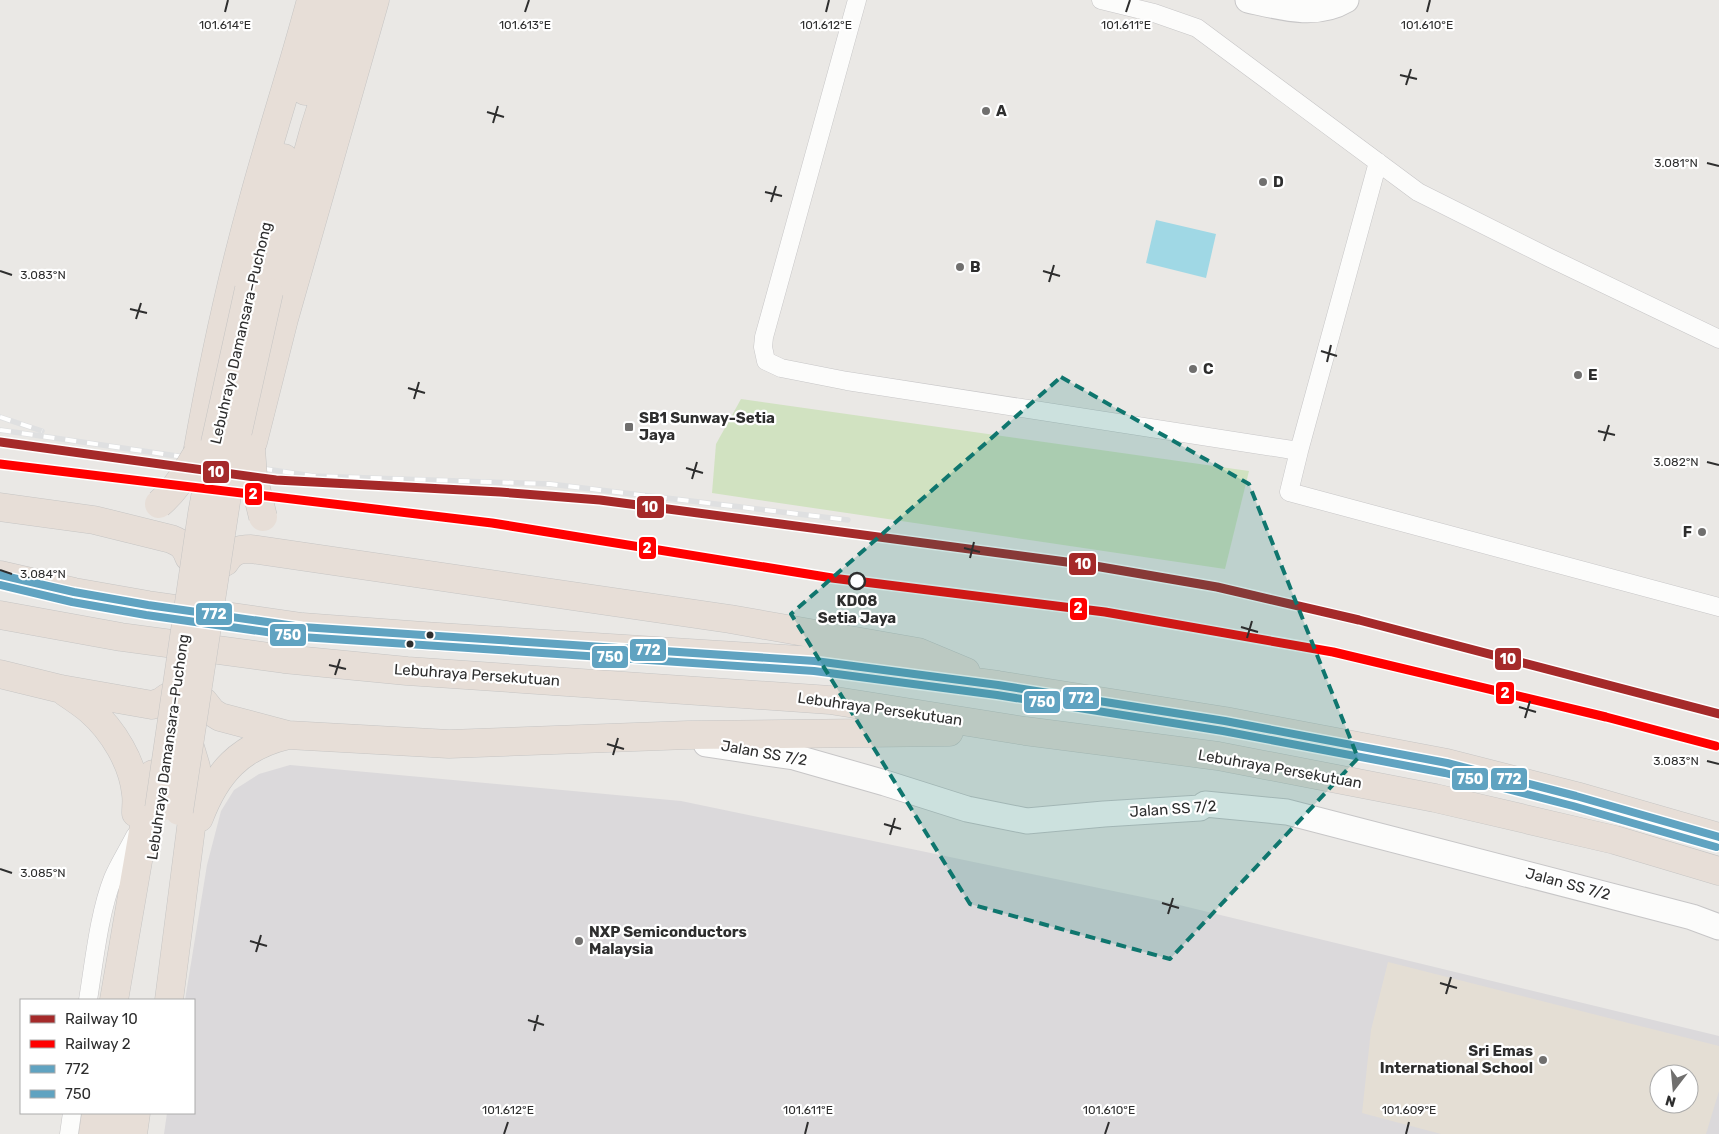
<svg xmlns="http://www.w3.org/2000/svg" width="1719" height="1134" viewBox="0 0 1719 1134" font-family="Rubik,sans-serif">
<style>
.industrial{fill:#dbd9db;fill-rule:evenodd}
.education{fill:#e4ded4;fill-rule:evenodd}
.green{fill:#d1e2c1}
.water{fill:#a0d8e5}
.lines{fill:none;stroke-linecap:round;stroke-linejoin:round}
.street-casing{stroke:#c7c6c7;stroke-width:19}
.secondary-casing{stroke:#c7c6c7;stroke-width:27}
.highway-casing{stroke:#c6c5c4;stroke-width:29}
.street{stroke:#fcfcfb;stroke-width:18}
.secondary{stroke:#fcfcfb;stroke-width:25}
.highway{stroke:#e7ded7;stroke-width:28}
.rail-casing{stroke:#dfe0e1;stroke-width:5.5}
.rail{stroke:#fff;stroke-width:4;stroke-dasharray:11;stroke-linecap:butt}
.highway-bridge-casing{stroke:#c6c5c4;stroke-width:29;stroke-linecap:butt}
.highway-bridge{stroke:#e7ded7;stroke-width:28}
.bus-1-casing{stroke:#fff;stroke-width:11}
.bus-2-casing{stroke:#fff;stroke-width:11}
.bus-1{stroke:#60a3c1;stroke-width:8}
.bus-2{stroke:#60a3c1;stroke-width:8}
.rail-1-casing{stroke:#fff;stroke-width:12}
.rail-2-casing{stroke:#fff;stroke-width:12}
.rail-1{stroke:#a52a2a;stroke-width:9}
.rail-2{stroke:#f00;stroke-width:9}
.marked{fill:#0f766e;fill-opacity:0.2;stroke:#0f766e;stroke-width:4;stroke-dasharray:10 6;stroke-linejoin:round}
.ticks{fill:none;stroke:#2e2e2e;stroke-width:2}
.poi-dot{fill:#706f6e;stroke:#fff;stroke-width:2}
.stop-dot{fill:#fff;stroke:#2e2e2e;stroke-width:2.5}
.bus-dot{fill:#2e2e2e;stroke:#fff;stroke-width:2}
.labels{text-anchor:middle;stroke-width:4.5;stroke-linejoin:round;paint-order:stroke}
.poi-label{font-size:15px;font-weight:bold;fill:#2e2e2e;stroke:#fff;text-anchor:start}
.street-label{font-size:15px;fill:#2e2e2e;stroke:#fff}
.stop-label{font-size:15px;font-weight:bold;fill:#2e2e2e;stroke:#fff}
.ticks-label{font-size:12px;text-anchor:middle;fill:#2e2e2e;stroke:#fff;stroke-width:4.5;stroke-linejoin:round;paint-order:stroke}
.line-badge{stroke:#fff;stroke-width:2}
.badge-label{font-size:14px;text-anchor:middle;font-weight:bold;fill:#fff}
</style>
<rect width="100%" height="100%" fill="#eae8e5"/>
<!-- industrial -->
<path class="industrial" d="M290,765L681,801L1171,903L1719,1036V1134H164L167,1113H194V1000H185L207,865L221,811L234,790L259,774ZM1659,1074H1689V1104H1659Z"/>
<!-- education -->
<path class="education" d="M1388,962L1719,1046V1091L1706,1134H1441L1362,1113L1371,1030ZM1659,1074H1689V1104H1659Z"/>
<!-- green -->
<path class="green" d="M741,399L1249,471L1225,569L712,493L716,444Z"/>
<!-- water -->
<path class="water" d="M1156,220L1216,234L1206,278L1146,263Z"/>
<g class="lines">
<!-- street casing -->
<g class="street-casing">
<path id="street" d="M857,0L764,337L763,347L766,361L781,368L847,381L1299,451
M1101,0L1154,13L1197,28L1418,192L1550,258L1719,339
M1378,162L1299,451L1289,492L1719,607
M88,1000C94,963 99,913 113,878C119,864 128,850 135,836
M69,1134L72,1113"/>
</g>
<!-- secondary casing -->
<g class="secondary-casing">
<path id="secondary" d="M1248,0C1280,7 1316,18 1346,0
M706,744L794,757L885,783L967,809L1027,821L1104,814L1200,808L1205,804L1287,812L1692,917L1719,927"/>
</g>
<!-- highway casing -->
<g class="highway-casing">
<path id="highway" d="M305,91L335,0
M253,276L284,158
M269,292L315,127L355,0
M253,442L284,319L375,0
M197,454C212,369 230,284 253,201C271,134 293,68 311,0
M0,507L94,520L171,539C181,543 185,546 189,557L208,541
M209,542L225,562C232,551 238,549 251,549L730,619L918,652L966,672
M0,575L74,592L148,605L302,627L423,636L815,661L998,685L1225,721L1447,763L1576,796L1719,837
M0,615L121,637L284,659L407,671L830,700L1025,731L1218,756L1435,798L1615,840L1719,871
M0,674L61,689L152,705L161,702L168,697L179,727L190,747L196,767V789L169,1000
M65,692C74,698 83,704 90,710C113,730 133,763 136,794C137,800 136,807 136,813
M184,721L204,702L212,712L220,717L288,735L449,744L688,735L949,732
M199,818C216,773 240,746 288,735
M114,1000L153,774
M93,1134L96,1113
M112,1134L115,1113
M133,1134L136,1113"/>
</g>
<!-- street -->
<use href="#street" class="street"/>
<!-- secondary -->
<use href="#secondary" class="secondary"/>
<!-- highway -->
<use href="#highway" class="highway"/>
<!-- rail casing -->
<g class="rail-casing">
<path id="rail" d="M0,417L42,431
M0,430L313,476L550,484L848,520"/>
</g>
<!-- rail -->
<use href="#rail" class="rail"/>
<!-- highway-bridge casing -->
<g class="highway-bridge-casing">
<path id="highway-bridge" d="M251,449L253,476L263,517
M159,504C176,490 185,473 197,454
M159,808L202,514L215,443L249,289
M179,811L234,449L269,292"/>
</g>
<!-- highway-bridge -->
<use href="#highway-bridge" class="highway-bridge"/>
<!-- bus-1 casing -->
<g class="bus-1-casing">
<path id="bus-1" d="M0,575L74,592L148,605L302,627L815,661L998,685L1225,721L1447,763L1576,796L1719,837"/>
</g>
<!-- bus-2 casing -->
<g class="bus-2-casing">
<path id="bus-2" d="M0,585L72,602L146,615L301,637L814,671L997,695L1223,731L1445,773L1573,806L1716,847"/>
</g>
<!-- bus-1 -->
<use href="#bus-1" class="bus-1"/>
<!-- bus-2 -->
<use href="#bus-2" class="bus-2"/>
<!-- rail-1 casing -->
<g class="rail-1-casing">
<path id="rail-1" d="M0,442L276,480L500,492L600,500L1089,565L1217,587L1359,620L1719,714"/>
</g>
<!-- rail-2 casing -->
<g class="rail-2-casing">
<path id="rail-2" d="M0,464L492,523L832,578L1105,612L1333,652L1606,717L1716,746"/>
</g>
<!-- rail-1 -->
<use href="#rail-1" class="rail-1"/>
<!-- rail-2 -->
<use href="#rail-2" class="rail-2"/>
</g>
<!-- marked area -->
<path class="marked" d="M1061,377L1249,484L1358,758L1170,959L970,904L791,614Z"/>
<!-- ticks -->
<path class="ticks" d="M225,12L228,0M525,12L529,0M826,12L829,0M1126,12L1130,0M1427,12L1430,0M1400,75L1417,79M1406,85L1411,69M487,112L504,117M493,123L498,106M1707,163L1719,166M765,192L782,196M771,202L776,186M0,271L12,275M1043,271L1060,276M1049,282L1054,265M130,309L147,313M136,319L141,303M1321,351L1337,356M1327,362L1331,345M408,388L425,393M414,399L419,382M1598,431L1615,435M1604,441L1609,425M1707,462L1719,465M686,468L703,473M692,479L697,462M964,548L980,552M970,558L974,542M0,570L12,574M1241,627L1258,632M1247,638L1252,621M329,665L346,669M335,675L340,659M1519,707L1536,712M1525,718L1530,701M607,744L624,749M613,755L618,738M1707,761L1719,764M884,824L901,829M890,835L895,818M0,869L12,873M1162,903L1179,908M1168,914L1173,898M250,941L267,946M256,952L261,935M1440,983L1457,988M1446,994L1451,977M528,1020L544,1025M534,1031L538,1015M504,1134L508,1122M805,1134L808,1122M1105,1134L1109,1122M1406,1134L1409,1122"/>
<!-- markers -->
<g class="poi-dot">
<circle cx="986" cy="111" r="5"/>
<circle cx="1263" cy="182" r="5"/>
<circle cx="960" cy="267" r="5"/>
<circle cx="1193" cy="369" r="5"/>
<circle cx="1578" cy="375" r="5"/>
<rect x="624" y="422" width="10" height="10" rx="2.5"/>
<circle cx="1702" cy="532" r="5"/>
<circle cx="579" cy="941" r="5"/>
<circle cx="1543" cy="1060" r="5"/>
</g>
<circle class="stop-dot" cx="857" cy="581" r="8"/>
<g class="bus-dot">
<circle cx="430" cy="635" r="4.5"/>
<circle cx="410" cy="644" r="4.5"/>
</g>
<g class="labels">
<!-- poi labels -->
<g class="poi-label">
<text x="996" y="116">A</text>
<text x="1273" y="187">D</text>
<text x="970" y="272">B</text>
<text x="1203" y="374">C</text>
<text x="1588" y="380">E</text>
<text x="639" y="423">SB1 Sunway-Setia<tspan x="639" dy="17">Jaya</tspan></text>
<text x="1692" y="537" text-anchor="end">F</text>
<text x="589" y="937">NXP Semiconductors<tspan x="589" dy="17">Malaysia</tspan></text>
<text x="1533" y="1056" text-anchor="end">Sri Emas<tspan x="1533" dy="17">International School</tspan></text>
</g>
<!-- street labels -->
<g class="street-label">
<text transform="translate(241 333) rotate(-77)" y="5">Lebuhraya Damansara–Puchong</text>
<text transform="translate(477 675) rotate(4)" y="5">Lebuhraya Persekutuan</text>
<text transform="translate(880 709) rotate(8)" y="5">Lebuhraya Persekutuan</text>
<text transform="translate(168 747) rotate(-82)" y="5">Lebuhraya Damansara–Puchong</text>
<text transform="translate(764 753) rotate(10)" y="5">Jalan SS 7/2</text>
<text transform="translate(1280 769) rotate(10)" y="5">Lebuhraya Persekutuan</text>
<text transform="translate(1173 809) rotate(-4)" y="5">Jalan SS 7/2</text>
<text transform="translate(1568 884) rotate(15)" y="5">Jalan SS 7/2</text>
</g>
<!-- stop labels -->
<g class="stop-label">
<text x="857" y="606">KD08<tspan x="857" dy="17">Setia Jaya</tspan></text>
</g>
</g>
<g class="ticks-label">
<text x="225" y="29">101.614°E</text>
<text x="525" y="29">101.613°E</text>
<text x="826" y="29">101.612°E</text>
<text x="1126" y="29">101.611°E</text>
<text x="1427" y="29">101.610°E</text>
<text x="1676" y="167">3.081°N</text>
<text x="43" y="279">3.083°N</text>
<text x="1676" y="466">3.082°N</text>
<text x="43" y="578">3.084°N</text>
<text x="1676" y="765">3.083°N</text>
<text x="43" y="877">3.085°N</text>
<text x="508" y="1114">101.612°E</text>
<text x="808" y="1114">101.611°E</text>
<text x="1109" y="1114">101.610°E</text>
<text x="1409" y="1114">101.609°E</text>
</g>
<g class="line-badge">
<rect x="202" y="460" width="28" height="24" rx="5" fill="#a52a2a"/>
<rect x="244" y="482" width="19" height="24" rx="5" fill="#f00"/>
<rect x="636" y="495" width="29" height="24" rx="5" fill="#a52a2a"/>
<rect x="638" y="536" width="19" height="24" rx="5" fill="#f00"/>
<rect x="1068" y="552" width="29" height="24" rx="5" fill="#a52a2a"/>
<rect x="1069" y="597" width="19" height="24" rx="5" fill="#f00"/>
<rect x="195" y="602" width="38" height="24" rx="5" fill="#60a3c1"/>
<rect x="269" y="623" width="38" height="24" rx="5" fill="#60a3c1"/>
<rect x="629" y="638" width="38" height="24" rx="5" fill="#60a3c1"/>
<rect x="591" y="645" width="38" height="24" rx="5" fill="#60a3c1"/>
<rect x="1494" y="647" width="28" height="24" rx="5" fill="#a52a2a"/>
<rect x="1495" y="681" width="20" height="24" rx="5" fill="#f00"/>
<rect x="1062" y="686" width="38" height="24" rx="5" fill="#60a3c1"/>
<rect x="1023" y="690" width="38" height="24" rx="5" fill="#60a3c1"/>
<rect x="1490" y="767" width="38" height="24" rx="5" fill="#60a3c1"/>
<rect x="1451" y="767" width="38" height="24" rx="5" fill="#60a3c1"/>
</g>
<g class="badge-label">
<text x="216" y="477">10</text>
<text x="253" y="499">2</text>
<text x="650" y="512">10</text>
<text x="647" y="553">2</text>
<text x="1083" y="569">10</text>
<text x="1078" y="613">2</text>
<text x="214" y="619">772</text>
<text x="288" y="640">750</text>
<text x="648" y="655">772</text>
<text x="610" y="662">750</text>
<text x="1508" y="664">10</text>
<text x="1505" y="698">2</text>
<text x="1081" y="703">772</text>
<text x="1042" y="707">750</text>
<text x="1509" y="784">772</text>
<text x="1470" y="784">750</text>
</g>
<!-- legend -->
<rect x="20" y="999" width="175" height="115" fill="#ffffff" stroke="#ababab"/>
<rect x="30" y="1015" width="25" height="8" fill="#a52a2a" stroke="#ababab"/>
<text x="65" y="1024" font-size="15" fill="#2e2e2e">Railway 10</text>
<rect x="30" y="1040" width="25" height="8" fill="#ff0000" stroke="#ababab"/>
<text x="65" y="1049" font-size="15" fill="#2e2e2e">Railway 2</text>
<rect x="30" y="1065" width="25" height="8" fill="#60a3c1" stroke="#ababab"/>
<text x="65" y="1074" font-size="15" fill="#2e2e2e">772</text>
<rect x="30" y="1090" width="25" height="8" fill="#60a3c1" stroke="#ababab"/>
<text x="65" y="1099" font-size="15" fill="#2e2e2e">750</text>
<!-- north arrow -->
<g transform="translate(1674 1089) rotate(196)"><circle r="24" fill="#ffffff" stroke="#ababab"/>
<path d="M0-4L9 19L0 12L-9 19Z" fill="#706f6e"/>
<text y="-8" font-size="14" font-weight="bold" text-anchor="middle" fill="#2e2e2e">N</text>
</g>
</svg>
